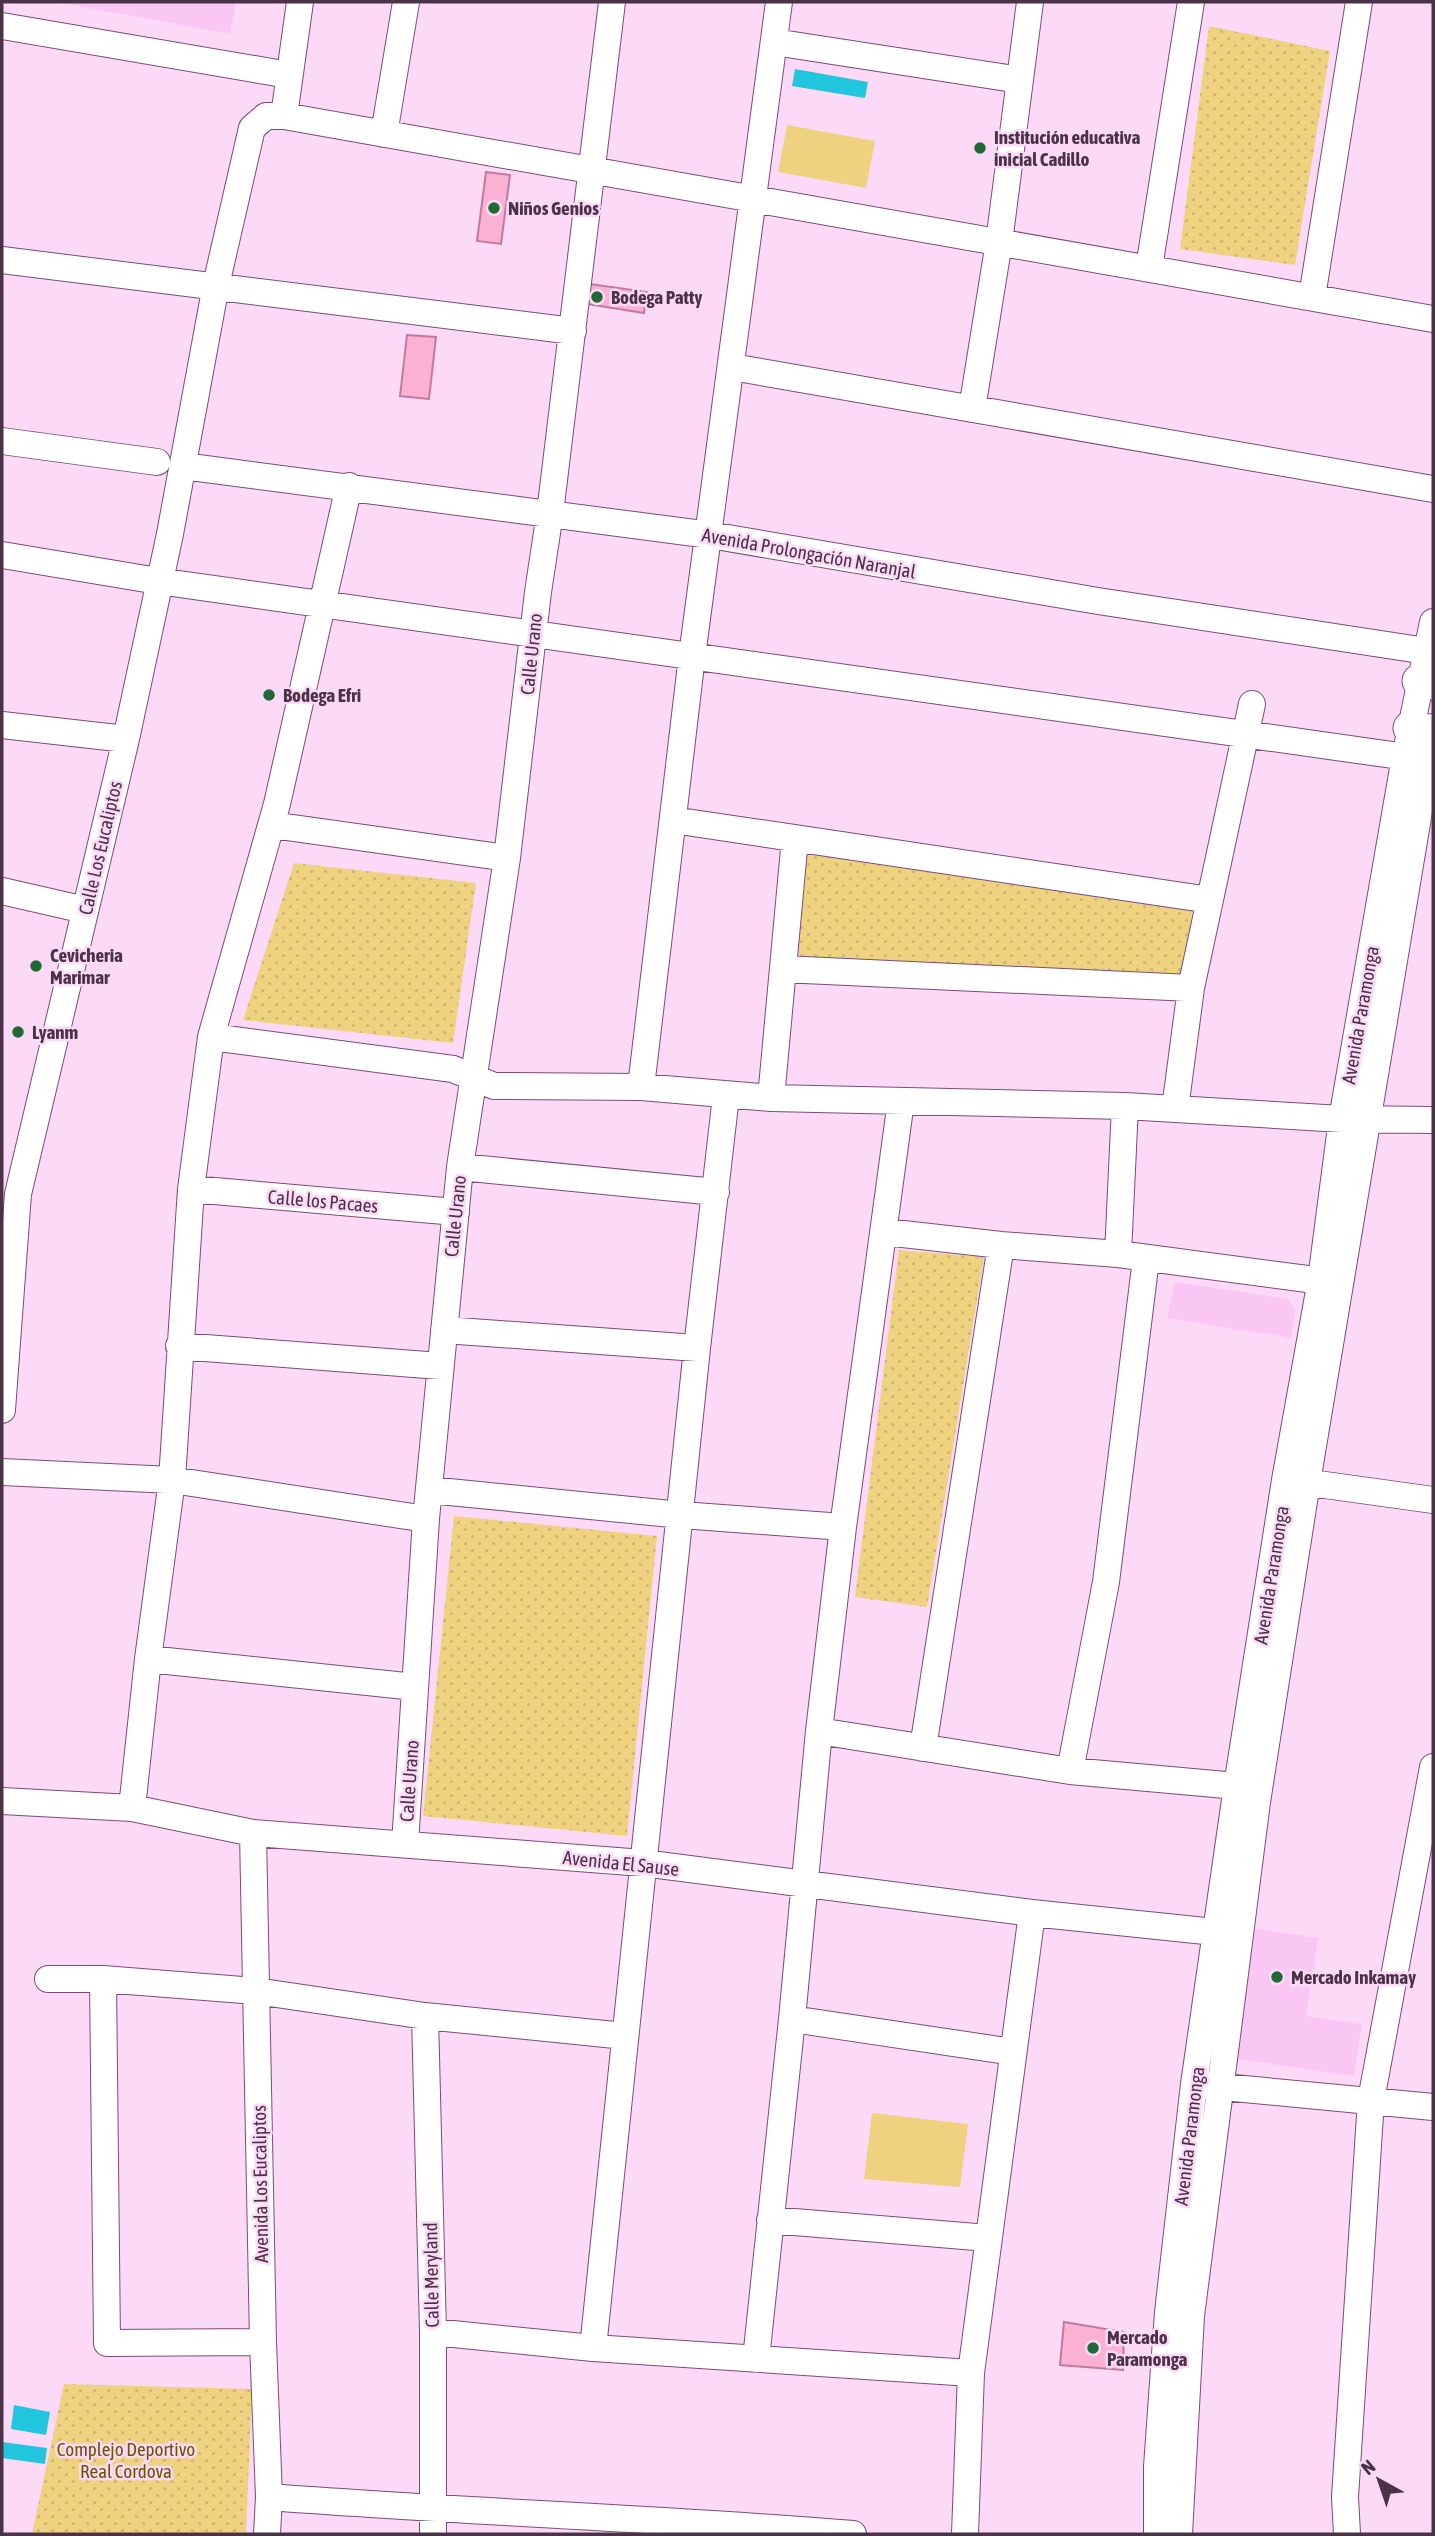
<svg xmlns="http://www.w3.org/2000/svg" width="1435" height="2536" viewBox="0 0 1435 2536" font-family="'Asap Condensed',sans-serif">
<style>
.built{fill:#fac6f4}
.green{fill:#efd280}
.park{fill:url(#park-dots)}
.water{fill:#21c6de}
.building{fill:#fbb1d3;stroke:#c07b9c;stroke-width:2}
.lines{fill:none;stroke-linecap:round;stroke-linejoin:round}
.minor-casing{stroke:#7d4a78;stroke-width:28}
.major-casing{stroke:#7d4a78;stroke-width:35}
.minor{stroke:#fff;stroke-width:26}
.major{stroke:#fff;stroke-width:33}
.poi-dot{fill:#1f6937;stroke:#fdd9f8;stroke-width:2.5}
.labels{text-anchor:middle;stroke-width:5;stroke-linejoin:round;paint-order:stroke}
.poi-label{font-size:19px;font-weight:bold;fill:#4a3247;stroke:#fdd9f8;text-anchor:start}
.street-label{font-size:19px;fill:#4a3247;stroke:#fdd9f8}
.park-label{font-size:19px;fill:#6b5400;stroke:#fdd9f8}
</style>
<defs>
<pattern id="park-dots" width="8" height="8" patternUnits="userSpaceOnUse" patternTransform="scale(1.75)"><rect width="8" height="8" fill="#efd280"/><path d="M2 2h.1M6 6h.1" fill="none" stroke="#ceb570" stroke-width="1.8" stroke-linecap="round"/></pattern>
</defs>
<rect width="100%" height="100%" fill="#fdd9f8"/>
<!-- built -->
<path class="built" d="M57,2H236L230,34Z
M1175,1282L1288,1299L1295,1309L1291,1338L1167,1318Z
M1250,1928L1318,1938L1306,2016L1362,2024L1354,2076L1230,2058Z"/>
<!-- green -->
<path class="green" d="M787,125L875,141L866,188L778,172Z
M872,2113L968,2124L960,2187L864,2179Z"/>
<!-- park -->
<path class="park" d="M1209,26L1330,51L1295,265L1180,249Z
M804,851L1193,908L1184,978L795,958Z
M294,863L476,883L453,1043L243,1020Z
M899,1250L984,1257L927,1607L855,1597Z
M454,1516L657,1536L627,1836L423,1816Z
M64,2384L252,2389L246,2534H32Z"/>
<!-- water -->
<path class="water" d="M795,69L868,82L865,98L792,86Z
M14,2405L50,2412L46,2435L11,2429Z
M2,2442L47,2448L45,2464L2,2458Z"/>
<!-- building -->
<path class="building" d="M486,172L510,175L501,244L477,241Z
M590,284L647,292L644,313L587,304Z
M407,335L436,337L429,399L400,396Z
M1064,2322L1124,2332L1123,2370L1060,2365Z"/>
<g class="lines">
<!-- minor casing -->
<g class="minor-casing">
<path id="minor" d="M2,26L289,75
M774,42L1020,80
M284,116L300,2
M384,134L406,2
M2,260L573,331
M1149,268L1191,2
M1312,297L1359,2
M732,367L1433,489
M972,409L999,242L1030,2
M2,441L157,462
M183,466L710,535L1098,601L1433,652
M2,555L158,581L1421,759
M2,725L126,739
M673,820L1210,900
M272,825L507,858
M2,891L85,910
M783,969L1191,988
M211,1037L453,1069L494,1086L641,1087L771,1098L1125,1106L1342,1119L1433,1120
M641,1087L692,656L779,2
M771,1098L795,838
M1175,1109L1191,988L1252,704
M460,1167L716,1192
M191,1189L456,1212
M885,1232L1001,1245L1118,1254L1338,1283
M1118,1254L1125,1106
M444,1330L697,1348
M179,1346L440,1366
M2,1410L18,1194L126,739L170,534L216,285L252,128L266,116H284L1433,319
M2,1472L172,1480L426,1519
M1289,1480L1433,1500
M429,1490L681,1515L843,1527
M148,1659L415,1687
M819,1731L1070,1771L1237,1786
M923,1748L1001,1245
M1070,1771L1106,1582L1146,1259
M2,1801L132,1808L253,1833L643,1863L1032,1913L1234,1934
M132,1808L148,1659L172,1480L191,1189L211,1037L277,804L349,486
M253,1833L263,2342L269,2497L267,2534
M405,1844L426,1519L460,1167L507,858L538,592L550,513L612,2
M48,1979H103L256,1991L425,2016L625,2036
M103,1979L107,2343L263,2342
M425,2016L433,2332V2534
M792,2019L1013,2052
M1202,2085L1433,2107
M770,2220L988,2238
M433,2332L593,2348L971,2373
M593,2348L697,1348L726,1096
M756,2359L792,2019L819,1731L843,1527L901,1101
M269,2497C464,2512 659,2518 853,2534
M965,2534L971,2373L1032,1913
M1157,2534V2467L1168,2312L1194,2084L1237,1786L1285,1480L1321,1280L1342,1119L1405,757L1433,622
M1179,2534L1191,2316L1257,1802L1307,1482L1433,727
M1347,2534L1345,2497L1371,2100L1433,1767"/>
</g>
<!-- major casing -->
<g class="major-casing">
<path id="major" d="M1419,681L1433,683
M1410,728L1433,732"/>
</g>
<!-- minor -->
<use href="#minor" class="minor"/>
<!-- major -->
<use href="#major" class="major"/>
</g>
<!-- markers -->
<g class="poi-dot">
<circle cx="980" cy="148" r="7"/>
<circle cx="494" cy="208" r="7"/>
<circle cx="597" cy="297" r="7"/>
<circle cx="269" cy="695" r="7"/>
<circle cx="36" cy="966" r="7"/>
<circle cx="18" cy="1032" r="7"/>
<circle cx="1277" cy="1977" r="7"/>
<circle cx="1093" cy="2348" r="7"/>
</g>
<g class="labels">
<!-- poi labels -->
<g class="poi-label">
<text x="994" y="144">Institución educativa<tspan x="994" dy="22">inicial Cadillo</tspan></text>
<text x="508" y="215">Niños Genios</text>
<text x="611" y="304">Bodega Patty</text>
<text x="283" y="702">Bodega Efri</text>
<text x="50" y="962">Cevicheria<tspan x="50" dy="22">Marimar</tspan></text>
<text x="32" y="1039">Lyanm</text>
<text x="1291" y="1984">Mercado Inkamay</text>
<text x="1107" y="2344">Mercado<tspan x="1107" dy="22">Paramonga</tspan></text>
</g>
<!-- street labels -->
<g class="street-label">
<text transform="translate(809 553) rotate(10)" y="7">Avenida Prolongación Naranjal</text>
<text transform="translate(531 654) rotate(-84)" y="7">Calle Urano</text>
<text transform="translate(100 848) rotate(-77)" y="7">Calle Los Eucaliptos</text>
<text transform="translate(1360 1015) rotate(-80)" y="7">Avenida Paramonga</text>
<text transform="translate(323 1201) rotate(5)" y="7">Calle los Pacaes</text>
<text transform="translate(455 1216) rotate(-84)" y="7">Calle Urano</text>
<text transform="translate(1271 1575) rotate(-81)" y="7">Avenida Paramonga</text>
<text transform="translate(409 1781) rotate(-86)" y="7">Calle Urano</text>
<text transform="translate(621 1863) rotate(6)" y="7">Avenida El Sause</text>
<text transform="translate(1189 2136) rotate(-83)" y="7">Avenida Paramonga</text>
<text transform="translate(260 2184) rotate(-91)" y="7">Avenida Los Eucaliptos</text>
<text transform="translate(431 2275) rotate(-91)" y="7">Calle Meryland</text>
</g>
<!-- park labels -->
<g class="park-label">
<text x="126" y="2456">Complejo Deportivo<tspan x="126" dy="22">Real Cordova</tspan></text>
</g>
</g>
<!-- border -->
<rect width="1435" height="2536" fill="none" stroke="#4a3247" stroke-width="7"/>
<!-- north arrow -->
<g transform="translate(1379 2480) rotate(320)" stroke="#fdd9f8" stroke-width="5" paint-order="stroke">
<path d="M0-5L12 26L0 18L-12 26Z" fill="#4a3247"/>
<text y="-10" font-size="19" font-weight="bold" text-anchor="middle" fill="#4a3247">N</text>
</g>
</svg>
